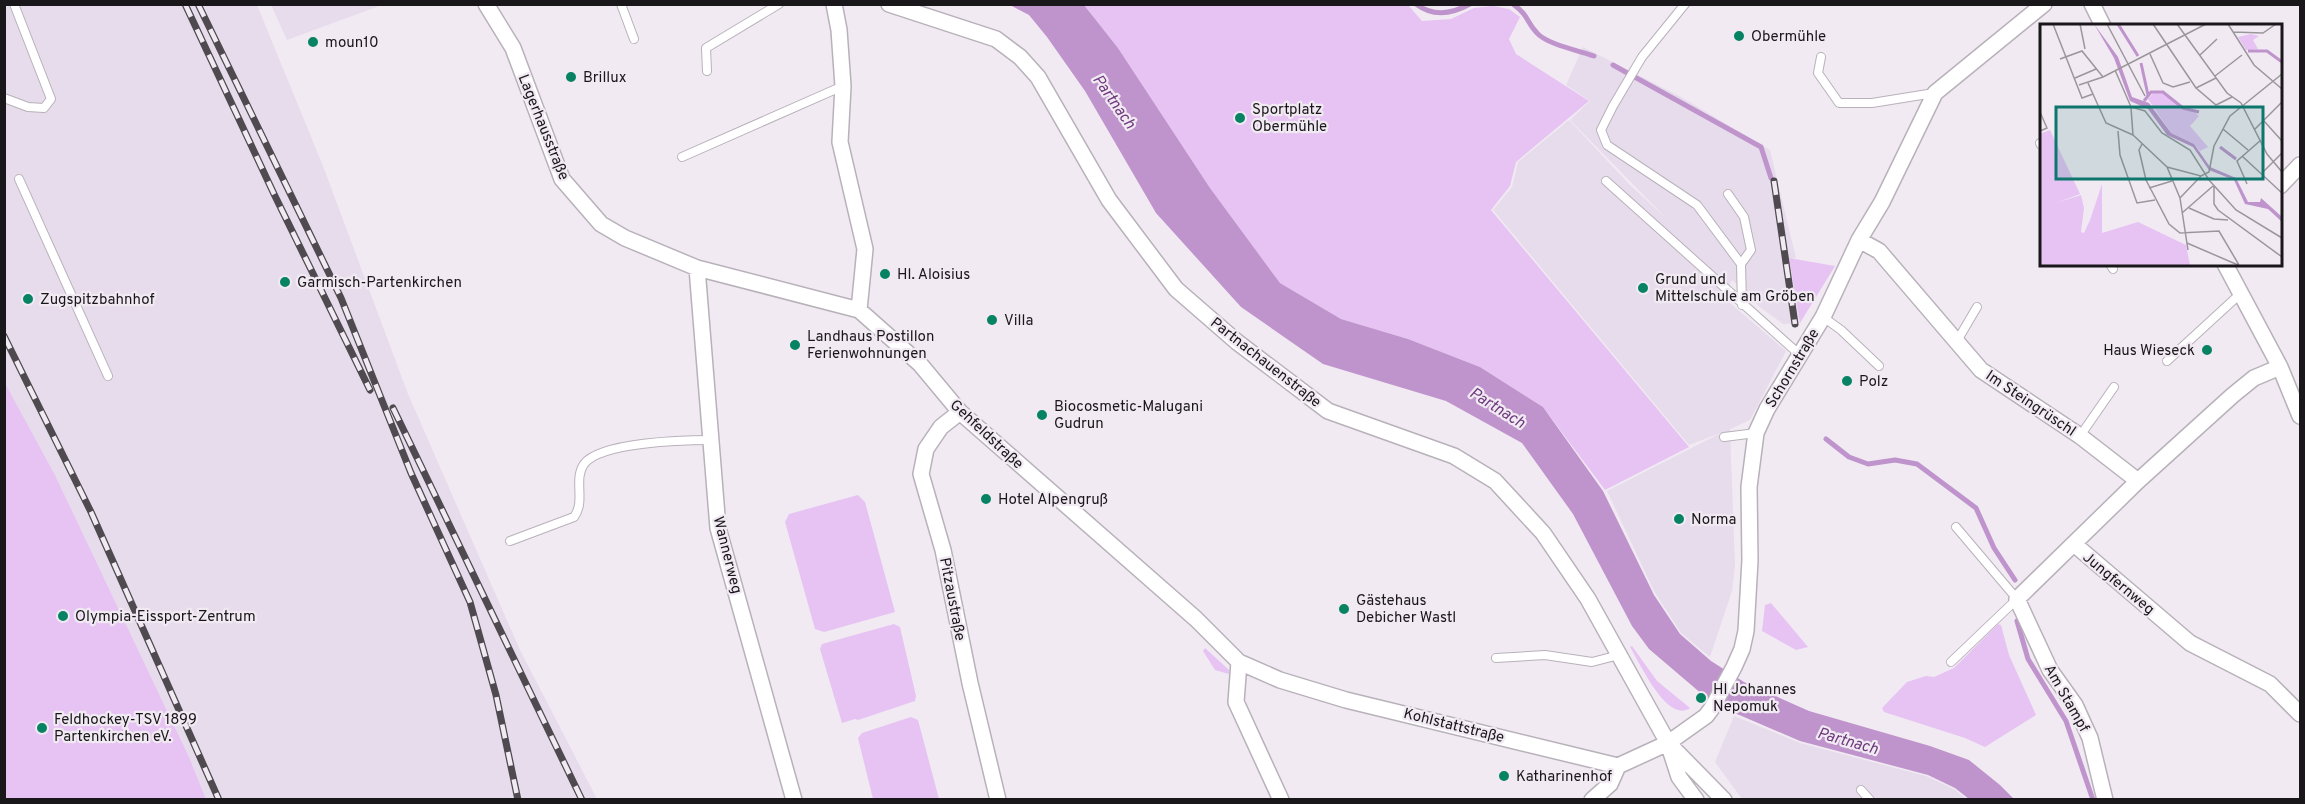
<svg xmlns="http://www.w3.org/2000/svg" width="2305" height="804" viewBox="0 0 2305 804" font-family="Overpass,sans-serif">
<style>
.built{fill:#e7dceb}
.green{fill:#e6c3f2}
.water{fill:#bf94cc}
.lines{fill:none;stroke-linecap:round;stroke-linejoin:round}
.stream{stroke:#bf94cc;stroke-width:5}
.service-casing{stroke:#b8b1ba;stroke-width:10}
.minor-casing{stroke:#b8b1ba;stroke-width:18}
.service{stroke:#fff;stroke-width:8}
.minor{stroke:#fff;stroke-width:15}
.rail-casing{stroke:#4e4a4f;stroke-width:7}
.rail{stroke:#f1eaf3;stroke-width:4.5;stroke-dasharray:14;stroke-linecap:butt}
.poi-dot{fill:#078363;stroke:#f1eaf3;stroke-width:2}
.labels{text-anchor:middle;stroke-width:4.5;stroke-linejoin:round;paint-order:stroke}
.poi-label{font-size:15px;fill:#1a171a;stroke:#f1eaf3;text-anchor:start}
.street-label{font-size:15px;fill:#1a171a;stroke:#f1eaf3}
.water-label{font-size:16px;font-style:italic;fill:#6e397d;stroke:#f1eaf3}
.inset-river{fill:none;stroke:#bf94cc;stroke-width:3}
.inset-road{fill:none;stroke:#9b969c;stroke-width:1.5}
.view{fill:#0f766e;fill-opacity:0.15;stroke:#0f766e;stroke-width:3}
.inset-edge{fill:none;stroke:#1a171a;stroke-width:3}
</style>
<rect width="100%" height="100%" fill="#f1eaf3"/>
<!-- built -->
<path class="built" d="M4,5H257L323,166L408,394L520,650L597,799H206L189,757L55,475L5,383Z
M271,5H382L287,40Z
M1583,47L1681,97L1770,150L1796,258L1789,259L1800,323L1783,324L1761,308L1732,280L1723,297L1786,351L1750,420L1730,429L1735,566L1732,591L1710,657L1681,633L1654,591L1607,491L1723,432L1689,445L1493,210L1512,187L1518,162L1569,120L1629,184L1668,220L1570,120L1590,101L1566,85Z
M1734,716L1800,743L1926,776L1954,789L1966,799H1742L1715,762Z"/>
<!-- green -->
<path class="green" d="M1084,5H1408L1422,21L1451,19L1474,8L1493,6L1509,9L1520,17L1509,39L1516,54L1589,101L1516,162L1510,186L1491,210L1689,447L1605,490L1543,407L1480,367L1408,339L1341,319L1280,283L1210,188L1118,48Z
M1789,258L1835,266L1800,323Z
M5,383L55,475L189,757L206,799H5Z
M858,495L865,502L895,612L824,632L815,629L785,522L789,514Z
M1771,603L1808,647L1796,650L1762,631L1765,605Z
M894,624L900,627L916,696L915,701L858,720L855,719L842,723L820,649L822,644Z
M1998,624L2001,625L2009,655L2036,715L1985,747L1965,738L1884,712L1882,708L1907,682L1926,676L1934,677L1954,668Z
M1632,646L1657,681L1690,708C1667,724 1640,663 1630,647Z
M1205,648L1229,670V674L1215,670L1203,651Z
M911,717L918,720L939,799H873L858,738L862,733Z"/>
<!-- water -->
<path class="water" d="M1010,5H1084L1118,48L1210,188L1280,283L1341,319L1408,339L1480,367L1543,407L1603,491L1654,595L1680,634L1711,661L1744,682L1809,711L1930,746L1969,760L2000,785L2014,799H1969L1955,788L1928,775L1800,741L1730,711L1703,695L1649,649L1632,626L1573,514L1522,443L1446,401L1323,364L1241,307L1156,213L1085,91L1047,37L1029,15Z"/>
<g class="lines">
<!-- stream -->
<path class="stream" d="M1416,4C1433,17 1452,14 1470,4
M1513,4C1530,17 1525,20 1537,33C1546,44 1580,51 1594,56
M1613,65L1761,147L1771,178
M1826,439L1849,457L1868,464L1895,460L1917,464L1976,508L1994,548L2015,580
M2017,621L2028,659L2066,721L2093,800"/>
<!-- service casing -->
<g class="service-casing">
<path id="service" d="M621,4L634,39
M1685,4L1642,57L1613,106L1601,130L1607,145L1697,205L1741,264
M1821,57L1818,73L1839,103H1872L1934,93
M707,71L706,48L779,4
M4,98L28,107L44,108L51,99L14,4
M2040,143L2041,145
M682,157L843,86
M19,179L108,376
M1606,181L1800,355
M1728,194L1744,217L1751,250L1741,264L1742,305
M2110,264L2113,269
M1823,317L1841,330L1879,366
M1957,341L1977,307
M2167,361L2240,294
M2080,436L2114,387
M1724,437L1756,433
M510,541L574,517C586,501 573,480 584,464C600,442 685,440 711,440
M1496,658L1545,655L1592,662L1619,655
M1951,662L2017,599L1956,527
M1861,790L1870,800"/>
</g>
<!-- minor casing -->
<g class="minor-casing">
<path id="minor" d="M486,4L513,48L562,179L601,224L625,238L697,268L859,310
M834,4L839,30L843,86L840,142L865,249L859,310L920,364L960,412L1196,619L1239,662L1236,702L1281,800
M889,4L996,39L1020,57L1038,77L1109,200L1176,289L1237,342L1328,411L1454,456L1495,481L1543,533L1588,599L1668,743L1679,777L1696,800
M2092,4L2103,26
M2280,186L2300,165
M1859,240L1879,251L1981,370L2080,436L2138,481
M2225,264L2280,367L2300,416
M697,268L718,528L794,800
M960,412L941,427L926,449L921,474L943,550L970,683L998,800
M2074,544L2190,643L2270,684L2300,714
M1239,662L1280,680L1346,700L1618,766L1668,743L1706,716L1712,708L1734,667L1742,649L1746,631L1750,560L1749,487L1756,433L1767,409L1823,317L1859,240L1882,202L1935,93L2044,4
M1670,745L1724,800
M1592,800L1610,784L1618,766
M2105,800L2090,738L2075,705L2050,670L2017,599L2138,481L2233,395L2254,378L2280,367"/>
</g>
<!-- service -->
<use href="#service" class="service"/>
<!-- minor -->
<use href="#minor" class="minor"/>
<!-- rail casing -->
<g class="rail-casing">
<path id="rail" d="M185,4L274,194L370,390
M198,4L341,298L411,473L470,602L496,695L518,800
M1774,181L1795,324
M4,336L91,512L219,800
M393,408L582,800"/>
</g>
<!-- rail -->
<use href="#rail" class="rail"/>
</g>
<!-- markers -->
<g class="poi-dot">
<circle cx="1739" cy="36" r="6"/>
<circle cx="313" cy="42" r="6"/>
<circle cx="571" cy="77" r="6"/>
<circle cx="1240" cy="118" r="6"/>
<circle cx="885" cy="274" r="6"/>
<circle cx="285" cy="282" r="6"/>
<circle cx="1643" cy="288" r="6"/>
<circle cx="28" cy="299" r="6"/>
<circle cx="992" cy="320" r="6"/>
<circle cx="795" cy="345" r="6"/>
<circle cx="2207" cy="350" r="6"/>
<circle cx="1847" cy="381" r="6"/>
<circle cx="1042" cy="415" r="6"/>
<circle cx="986" cy="499" r="6"/>
<circle cx="1679" cy="519" r="6"/>
<circle cx="1344" cy="609" r="6"/>
<circle cx="63" cy="616" r="6"/>
<circle cx="1701" cy="698" r="6"/>
<circle cx="42" cy="728" r="6"/>
<circle cx="1504" cy="776" r="6"/>
</g>
<g class="labels">
<!-- poi labels -->
<g class="poi-label">
<text x="1751" y="41">Obermühle</text>
<text x="325" y="47">moun10</text>
<text x="583" y="82">Brillux</text>
<text x="1252" y="114">Sportplatz<tspan x="1252" dy="17">Obermühle</tspan></text>
<text x="897" y="279">Hl. Aloisius</text>
<text x="1655" y="284">Grund und<tspan x="1655" dy="17">Mittelschule am Gröben</tspan></text>
<text x="297" y="287">Garmisch-Partenkirchen</text>
<text x="40" y="304">Zugspitzbahnhof</text>
<text x="1004" y="325">Villa</text>
<text x="807" y="341">Landhaus Postillon<tspan x="807" dy="17">Ferienwohnungen</tspan></text>
<text x="2195" y="355" text-anchor="end">Haus Wieseck</text>
<text x="1859" y="386">Polz</text>
<text x="1054" y="411">Biocosmetic-Malugani<tspan x="1054" dy="17">Gudrun</tspan></text>
<text x="998" y="504">Hotel Alpengruß</text>
<text x="1691" y="524">Norma</text>
<text x="1356" y="605">Gästehaus<tspan x="1356" dy="17">Debicher Wastl</tspan></text>
<text x="75" y="621">Olympia-Eissport-Zentrum</text>
<text x="1713" y="694">Hl Johannes<tspan x="1713" dy="17">Nepomuk</tspan></text>
<text x="54" y="724">Feldhockey-TSV 1899<tspan x="54" dy="17">Partenkirchen eV.</tspan></text>
<text x="1516" y="781">Katharinenhof</text>
</g>
<!-- street labels -->
<g class="street-label">
<text transform="translate(544 127) rotate(68)" y="5">Lagerhausstraße</text>
<text transform="translate(1266 362) rotate(38)" y="5">Partnachauenstraße</text>
<text transform="translate(1792 368) rotate(-59)" y="5">Schornstraße</text>
<text transform="translate(2031 403) rotate(34)" y="5">Im Steingrüschl</text>
<text transform="translate(987 434) rotate(43)" y="5">Gehfeldstraße</text>
<text transform="translate(728 555) rotate(76)" y="5">Wannerweg</text>
<text transform="translate(2119 583) rotate(40)" y="5">Jungfernweg</text>
<text transform="translate(953 599) rotate(79)" y="5">Pitzaustraße</text>
<text transform="translate(2067 698) rotate(60)" y="5">Am Stampf</text>
<text transform="translate(1454 725) rotate(14)" y="5">Kohlstattstraße</text>
</g>
<!-- water labels -->
<g class="water-label">
<text transform="translate(1115 101) rotate(55)" y="6">Partnach</text>
<text transform="translate(1498 407) rotate(32)" y="6">Partnach</text>
<text transform="translate(1848 740) rotate(16)" y="6">Partnach</text>
</g>
</g>
<!-- overview -->
<g transform="translate(2040 24)">
<rect width="242" height="242" fill="#f1eaf3"/>
<path d="M211,10L219,12L213,16L218,25L206,26L198,13ZM114,68H122L144,85H152L159,92L150,102L168,123L160,127L154,120L131,109L108,75ZM10,106L40,170L16,179L41,171L44,184L41,208L44,209L50,196L62,160V209L98,198L146,221L150,241H0V110Z" fill="#e6c3f2"/>
<path d="M54,0L78,33L92,73L109,79L131,109L154,120L170,143L196,154L208,178H220L221,174L241,192V197L228,185L205,180L194,156L169,146L153,123L127,111L108,85L90,77L74,34Z" fill="#bf94cc"/>
<path class="inset-river" d="M78,0L98,32M208,27H227L242,38M101,39L108,71M104,77L111,68H123L143,84L159,88M180,123L196,135"/>
<path class="inset-road" d="M13,0L42,74L53,70M40,0L45,25M67,0L105,72M113,0L156,64L176,54M137,0L187,69L201,79L227,130L242,148M188,0L214,41L242,65M193,8L223,9L236,0M110,30L123,59L133,63L150,58M160,31L177,15M20,35L42,27L63,53L166,0M75,46L91,83L105,87L122,109L150,126L169,156L196,186L242,214M175,52L202,31M35,54L56,45M48,59L66,99L93,111M39,61L63,53M156,64L176,81L192,73M91,84L93,111L127,143L140,174M0,88L7,104L0,107M224,97L242,117M183,105L208,126M215,105L242,78M78,107L80,131L97,179L115,176M102,120L99,126L106,156L129,200L140,209L179,207L199,241M202,132L242,169M127,143L161,152L169,148L174,122L190,92L242,50M223,148L242,129M207,160L197,137L221,116M174,161V180L178,186L242,233M109,164L132,157M149,184L174,195L188,196M142,189L173,162M147,219L198,241M148,226L140,174L161,152"/>
<path class="view" d="M16,83H223V155H16Z"/>
<rect width="242" height="242" class="inset-edge"/>
</g>
<!-- border -->
<rect width="2305" height="804" fill="none" stroke="#1a171a" stroke-width="12"/>
</svg>
